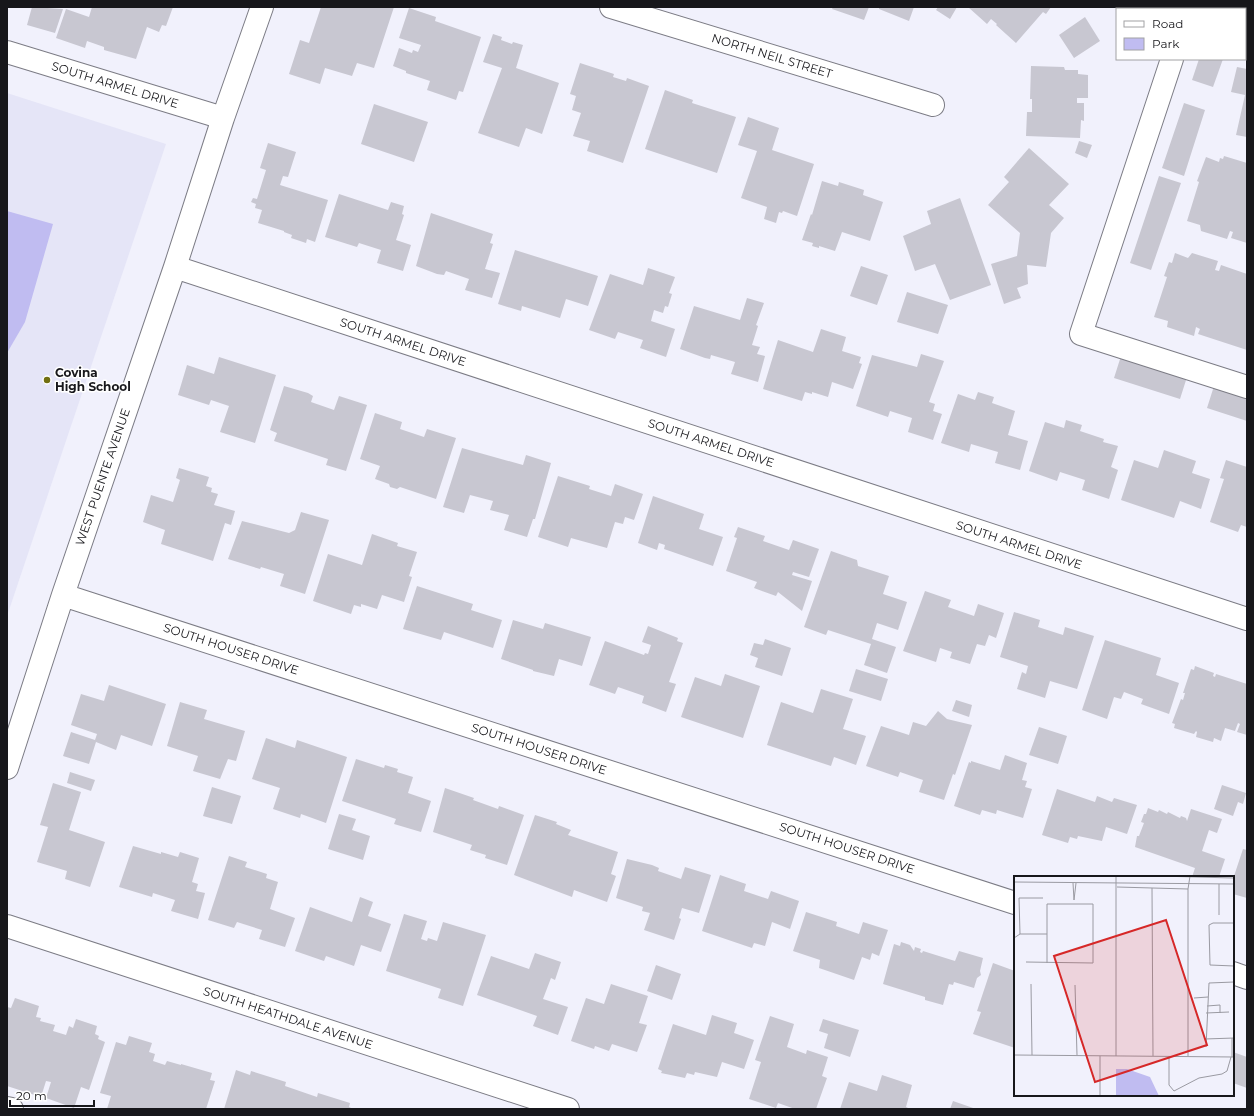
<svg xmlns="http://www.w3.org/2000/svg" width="1254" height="1116" viewBox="0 0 1254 1116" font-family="Montserrat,sans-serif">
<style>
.built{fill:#e5e5f7}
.green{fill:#c0bcf1}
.building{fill:#c8c7d1}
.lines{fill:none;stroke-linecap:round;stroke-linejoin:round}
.minor-casing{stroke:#7c7c85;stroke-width:24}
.minor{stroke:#fff;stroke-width:22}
.poi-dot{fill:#716f10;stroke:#fff;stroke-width:1.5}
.labels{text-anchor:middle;stroke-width:3;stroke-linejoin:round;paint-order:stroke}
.street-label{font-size:12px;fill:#17171b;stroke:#fff}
.poi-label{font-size:12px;font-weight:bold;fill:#17171b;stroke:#fff;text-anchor:start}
.inset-road{fill:none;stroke:#9a9aa2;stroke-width:1}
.view{fill:#d62828;fill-opacity:0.15;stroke:#d62828;stroke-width:2}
.inset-edge{fill:none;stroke:#17171b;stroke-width:2}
</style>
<rect width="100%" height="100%" fill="#f1f1fc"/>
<!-- built -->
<path class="built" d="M7,93L166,144L7,616Z"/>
<!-- green -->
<path class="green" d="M7,211L53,224L25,322L7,353Z"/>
<!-- building -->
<path class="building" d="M32,7L63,9L55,33L27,25Z
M92,7H173L166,26L162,25L159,32L147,27L136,59L104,50V47L87,41L85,48L56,38L66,9L89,17Z
M321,7H394L374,68L357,63L352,76L325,68L320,84L289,74L300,40L309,43Z
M833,7H869L864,20L832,9Z
M879,7H914L909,21L879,9Z
M938,7H957L950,19L936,10Z
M968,7H1051L1046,14L1043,12L1016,43L996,25L997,24L991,19L987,24Z
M1216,7H1240V9H1215Z
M409,8L436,17L435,21L481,37L463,92L459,91L456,100L427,90L430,81L406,73V71L393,66L399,48L412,53L413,50L418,52L421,45L399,38Z
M1085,17L1100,41L1074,58L1059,35Z
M493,34L502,37L501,40L512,44L513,42L523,45L516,68L559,83L542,134L526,128L519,147L478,133L502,68L483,62Z
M1199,59H1223L1213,87L1192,80Z
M580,63L614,74L613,77L626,81L627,78L649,86L623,163L587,151L590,141L573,136L581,113L572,110L576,96L570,94Z
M1031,66L1064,67L1065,70H1078V74L1088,75V98H1077V103H1084V121L1081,120L1080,138L1026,136L1027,112H1032V99H1030Z
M1237,67L1247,69V137L1236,135L1245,95L1231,92Z
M665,90L693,100L692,103L736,117L717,173L645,149Z
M1184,103L1205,110L1184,176L1162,168Z
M374,104L428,122L414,162L361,144Z
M748,117L779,128L772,150L814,164L797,216L783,211L782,213L779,212L776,223L764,219L767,207L741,198L757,151L738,145Z
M1079,141L1092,145L1087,158L1075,153Z
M268,143L296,152L288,177L283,176L280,185L328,200L315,242L307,239L306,243L291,238L292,235L284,232V231L258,223L262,210L255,208L256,204L251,202L253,198L257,199L266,170L260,168Z
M1029,148L1069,184L1049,205L1064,218L1051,233L1046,267L1027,265L1028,284L1017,288L1021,298L1004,304L991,264L1017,256L1020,233L988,205L1009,182L1004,177Z
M1224,156L1247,163V243L1231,238L1233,232L1230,231L1227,239L1201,231L1200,225L1187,221L1199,182L1197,181L1206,157L1219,162L1220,158L1223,159Z
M1159,176L1181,183L1151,270L1130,263Z
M822,181L838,186L839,182L864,190L863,195L883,202L870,241L842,232L835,251L819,246V248L812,246L813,243L802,240L811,214L812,215Z
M339,194L388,210L391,202L404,206L402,214L404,215L396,240L411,245L403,271L377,263L381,250L359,243L357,247L325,237Z
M960,198L991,285L950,300L935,264L915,271L903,236L931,224L927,211Z
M431,213L493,234L490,243L493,244L485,269L500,273L492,298L465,290L469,279L446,271L444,275L437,274L416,266Z
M515,250L598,276L588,306L566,299L560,318L522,306L521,311L498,304Z
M1175,253L1188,258L1192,253L1218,261L1215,270L1219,271L1221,265L1247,274V350L1198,334L1200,329L1196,327L1194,336L1167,327L1168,321L1154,317L1167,277L1164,276L1169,262L1172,263Z
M861,266L888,275L877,305L850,296Z
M648,268L675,277L669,293L672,294L668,307L665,306L663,313L654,310L651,321L675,329L666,357L640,348L643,340L618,332L615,339L589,330L610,274L643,285Z
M907,292L948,305L938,334L897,322Z
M747,298L764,303L756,325L758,326L752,345L760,347L757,354L765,356L758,382L731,374L735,362L711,355L710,359L705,358L680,349L694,306L740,320Z
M821,329L846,337L842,351L861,357L859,363L862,364L853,389L832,382L828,397L812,392V394L805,392L802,401L763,389L778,340L813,352Z
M921,354L944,361L929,402L935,404L933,411L942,414L933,440L908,432L912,418L890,411L888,417L856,406L872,355L917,367Z
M1121,356L1187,377L1180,399L1114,378Z
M219,357L276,375L255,443L220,432L229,406L211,400L209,405L178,395L187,365L214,374Z
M284,386L308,393L313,396L311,402L334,410L339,396L367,405L346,471L326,465L328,459L274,441L277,433L270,430Z
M1214,386L1247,397V421L1207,408Z
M978,392L994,397L992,403L1015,411L1008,435L1028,441L1020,470L995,463L998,452L971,444L969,452L941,443L958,394L975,400Z
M375,413L402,422L400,429L424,437L427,429L456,438L436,499L400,487L397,489L390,487L389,484L375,479L380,466L360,459Z
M1066,420L1082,425L1080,431L1104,439L1103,442L1118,446L1111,467L1118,470L1109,499L1082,490L1085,480L1060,472L1057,481L1029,471L1045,422L1064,428Z
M462,448L523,465L526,455L551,463L535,519H533L527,537L504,530L509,515L490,510L493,501L470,495L464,513L443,507Z
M1164,450L1196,461L1192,473L1210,479L1201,509L1180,501L1174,518L1121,500L1134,460L1158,468Z
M1226,460L1247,467V527L1241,525L1238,532L1210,522L1224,479L1220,478Z
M179,468L209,477L206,486L212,488L211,492L218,494L214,505L235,511L231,525L225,523L213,561L161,544L165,530L143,522L151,495L173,502L180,480L176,478Z
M558,476L590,486L589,489L611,496L615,484L643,494L634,520L625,517L623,524L615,522L607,548L571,538L568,547L538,537Z
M653,496L704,514L699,529L723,537L713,566L664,549L665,545L659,543L657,550L638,543Z
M301,512L329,520L305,594L280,586L284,574L261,567L260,569L228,559L242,521L289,533L295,530Z
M738,527L765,536L763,541L789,550L793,540L819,549L809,577L793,572L792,575L812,581L802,611L778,592L776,596L754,588L757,582L726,571L737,538L734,537Z
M372,534L398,543L397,546L417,552L409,576L412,577L404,602L382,595L377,609L361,604V607L354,605L351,614L313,601L328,554L362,565Z
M831,551L857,560L858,566L889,576L883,594L907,602L898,630L877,623L872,639L896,647L887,673L864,665L871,644L828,630L826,635L804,627Z
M417,586L473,604L471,610L502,620L493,648L444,632L441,640L403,629Z
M925,591L951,600L948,607L974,616L978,604L1004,613L996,638L989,635L985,646L977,644L970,664L950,658L952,652L940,648L936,662L903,651Z
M1014,612L1040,620L1038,627L1063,635L1065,627L1094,636L1077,689L1050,681L1045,698L1017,689L1022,672L1026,674L1028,666L1000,657Z
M513,620L543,629L545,623L591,637L582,666L559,659L554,676L533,671V670L501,659Z
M648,626L678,638L677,641L683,643L669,682L676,684L666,712L642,703L644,696L618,687L615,694L589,685L605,641L644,655L645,653L648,654L651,645L642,642Z
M765,639L791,648L782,676L755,667L758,658L750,655L754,643L763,645Z
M1105,640L1161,658L1156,675L1179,683L1169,714L1141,704L1143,699L1124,692L1121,699L1114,697L1107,719L1082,710Z
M1195,666L1214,673L1213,676L1215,677L1216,674L1247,684V735L1237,732L1240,724L1238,723L1235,731L1225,728L1221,741L1214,738L1213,742L1196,737L1197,732L1196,731L1194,734L1174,728L1175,724L1172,723L1181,699L1183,700L1185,693H1183L1191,669L1194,670Z
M856,669L888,679L881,701L849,691Z
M725,674L760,686L743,738L681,717L695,677L721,686Z
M109,685L166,704L152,746L121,735L116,750L96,742L89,764L63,756L71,732L95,740L97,734L71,725L81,694L104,701Z
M821,689L853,699L843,729L866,736L856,765L834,757L831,766L767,745L781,702L813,713Z
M956,700L972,705L969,717L952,711Z
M180,702L207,710L204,719L245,731L236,761L228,759L220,779L193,771L198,756L167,746Z
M938,711L947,719L972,725L955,775L953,774L944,800L919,792L923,780L900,772L898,777L866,766L881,726L909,735L913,722L926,726Z
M1039,727L1067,736L1058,764L1029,755Z
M266,738L295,748L297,740L347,757L326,823L301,814L300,818L273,809L280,788L252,779Z
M1005,755L1027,763L1022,780L1027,781L1025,787L1032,789L1023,818L997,810L996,814L982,810L980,815L954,806L969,762L971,763V761L1000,770Z
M356,759L384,768L385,765L398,769L397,772L413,777L408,793L431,801L421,832L394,824L396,819L342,801Z
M70,772L95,780L91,791L67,783Z
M53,783L81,792L69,830L105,842L90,887L65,879L67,871L37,862L48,827L40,825Z
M1222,785L1246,793L1243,804L1238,802L1233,816L1214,809Z
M212,787L241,796L232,824L203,816Z
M445,788L474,798L473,800L498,809L499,806L524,815L507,865L485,858L486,855L470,850L472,845L433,832Z
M1057,789L1095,802L1097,796L1112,802L1114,798L1137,805L1127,834L1106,827L1102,841L1078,836L1077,839L1070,837L1068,843L1042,835Z
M1148,808L1158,812L1159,810L1167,814L1168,812L1180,818L1181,816L1186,818L1187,821L1191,809L1222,819L1217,833L1209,830L1202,851L1225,859L1219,877H1192L1195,868L1135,847L1137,836H1139L1144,823L1141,822L1144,814H1146Z
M339,814L356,819L352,830L370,836L363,860L328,849Z
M535,815L557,822L556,824L571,830L568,835L618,852L611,874L616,876L607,902L574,890L572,897L514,875Z
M133,846L161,854V852L178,857L180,852L199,858L192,882L198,884L196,891L205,893L198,919L171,911L175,900L153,893L152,897L119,887Z
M1243,849L1247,850V898L1233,894V879Z
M229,856L247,862L245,867L267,874L266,878L278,882L270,909L295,918L285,947L259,939L262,930L237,922L234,928L208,920Z
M627,859L652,865L659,868L658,871L681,879L685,867L711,875L699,913L682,908L679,918L681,919L674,940L644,930L650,913L642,911L643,907L616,898Z
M720,875L746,884L744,891L768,899L771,891L799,901L790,929L772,922L765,946L754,943L752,948L702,931Z
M360,897L373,902L368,916L391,924L381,952L361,945L354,966L326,956L324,961L295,951L310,907L352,922Z
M806,912L837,922L836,926L859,934L863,922L888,930L879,956L872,953L870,960L862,957L854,980L819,968L820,960L793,951Z
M404,914L427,921L421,939L427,941L428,938L437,941L443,922L486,935L463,1006L438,998L441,989L386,971Z
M901,942L910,945L914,951L915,947L921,949L920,952L922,953L923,951L955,961L959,951L983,958L980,971L981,975L977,978L974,988L954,982L953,985L949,984L943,1005L925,1000V997L883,984L894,944L900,946Z
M535,953L561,962L555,980L551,978L543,999L568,1007L558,1035L533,1026L537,1016L477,995L491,956L529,969Z
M993,963L1015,971V1048L973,1034L981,1012L977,1011Z
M656,965L681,974L672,1000L647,991Z
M611,984L648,996L639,1023L647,1025L637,1052L612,1044L609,1051L595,1046L594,1049L571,1041L586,998L604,1004Z
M15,998L39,1006L36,1017L41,1018L40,1021L55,1025L53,1031L66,1035L69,1026L73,1028L76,1019L97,1026L95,1034L99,1036L98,1039L105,1042L89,1090L81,1087L74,1108L46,1098L51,1082L46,1081L41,1097L7,1086V1007L11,1008Z
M712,1015L737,1023L734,1033L754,1040L744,1069L722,1062L717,1077L695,1072L694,1075L687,1073L685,1078L661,1073L662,1071L658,1069L673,1024L706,1035Z
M770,1016L794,1024L787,1047L806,1054L807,1050L828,1057L822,1076L827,1078L816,1109H795L778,1103L776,1108L749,1099L761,1062L755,1060Z
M823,1019L859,1030L850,1057L824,1048L828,1034L819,1031Z
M129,1036L152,1043L149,1052L155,1054L153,1061L165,1065L167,1061L181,1065V1064L212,1073L210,1080L215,1081L206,1109H107L111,1096L100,1093L116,1042L126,1045Z
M1233,1052L1247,1057V1088L1233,1083Z
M236,1070L250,1075L251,1071L286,1082L285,1086L317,1097L318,1093L350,1103L349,1107L353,1109H224Z
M882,1075L912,1085L906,1107L910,1109H840L849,1082L877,1091Z
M953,1101L976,1109H950Z"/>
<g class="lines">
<!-- minor casing -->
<g class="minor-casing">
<path id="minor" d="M611,7L933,105
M1189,9V7
M7,52L223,118
M1172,59L1081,334L1247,387
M175,267L1247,619
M63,595L1015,903
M7,768L63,595L175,267L223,118L262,7
M7,926L568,1109
M1233,973L1247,978
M7,1108L12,1109"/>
</g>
<!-- minor -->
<use href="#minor" class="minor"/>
</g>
<!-- markers -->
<circle class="poi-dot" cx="47" cy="380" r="4"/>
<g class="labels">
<!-- street labels -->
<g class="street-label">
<text transform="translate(772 56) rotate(17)" y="4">NORTH NEIL STREET</text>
<text transform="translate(115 85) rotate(17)" y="4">SOUTH ARMEL DRIVE</text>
<text transform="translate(403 342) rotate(18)" y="4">SOUTH ARMEL DRIVE</text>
<text transform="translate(711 443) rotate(18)" y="4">SOUTH ARMEL DRIVE</text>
<text transform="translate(103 477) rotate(-71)" y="4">WEST PUENTE AVENUE</text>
<text transform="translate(1019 545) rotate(18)" y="4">SOUTH ARMEL DRIVE</text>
<text transform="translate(231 649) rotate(18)" y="4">SOUTH HOUSER DRIVE</text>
<text transform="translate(539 749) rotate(18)" y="4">SOUTH HOUSER DRIVE</text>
<text transform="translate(847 848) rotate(18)" y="4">SOUTH HOUSER DRIVE</text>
<text transform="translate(288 1018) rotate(18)" y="4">SOUTH HEATHDALE AVENUE</text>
</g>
<!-- poi labels -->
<g class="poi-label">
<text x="55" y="377">Covina<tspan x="55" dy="14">High School</tspan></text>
</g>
</g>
<!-- overview -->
<g transform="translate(1014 876)">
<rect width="220" height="220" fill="#f1f1fc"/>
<path d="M102,193H113L136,201L145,220H102Z" fill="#c0bcf1"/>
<path class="inset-road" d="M144,0L220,2M0,6L220,8M59,7L60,24L62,7M205,8V39M103,11L174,13M138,12L139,180M220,47H199L195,49L196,89L220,90M6,58H33M0,62L6,58L5,22H29M12,86L79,87V28H33V87M17,108L18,179M61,109L63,179M180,122L194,121M193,130L206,129V137M192,137L215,136M191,163L220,162M192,171L195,107L220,106M0,179L220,181M86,180V220M102,180V0M155,180V209L160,215L185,202L208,198L213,195L217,181M174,180V13L176,0M218,181V162"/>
<path class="view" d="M152,44L193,169L81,206L40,80Z"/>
<rect width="220" height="220" class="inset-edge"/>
</g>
<!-- border -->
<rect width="1254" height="1116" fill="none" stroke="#17171b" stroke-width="16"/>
<!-- legend -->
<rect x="1116" y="8" width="130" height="52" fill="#ffffff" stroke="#a2a2a4"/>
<rect x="1124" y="21" width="20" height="6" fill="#ffffff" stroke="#a2a2a4"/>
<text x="1152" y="28" font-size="12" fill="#17171b">Road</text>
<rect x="1124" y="38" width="20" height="12" fill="#c0bcf1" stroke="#a2a2a4"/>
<text x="1152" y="48" font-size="12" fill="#17171b">Park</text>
<!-- scale -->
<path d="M10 1100v6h84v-6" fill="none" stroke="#17171b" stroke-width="2"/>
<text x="16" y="1100" font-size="12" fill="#17171b" stroke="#ffffff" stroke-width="3" paint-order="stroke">20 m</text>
</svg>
